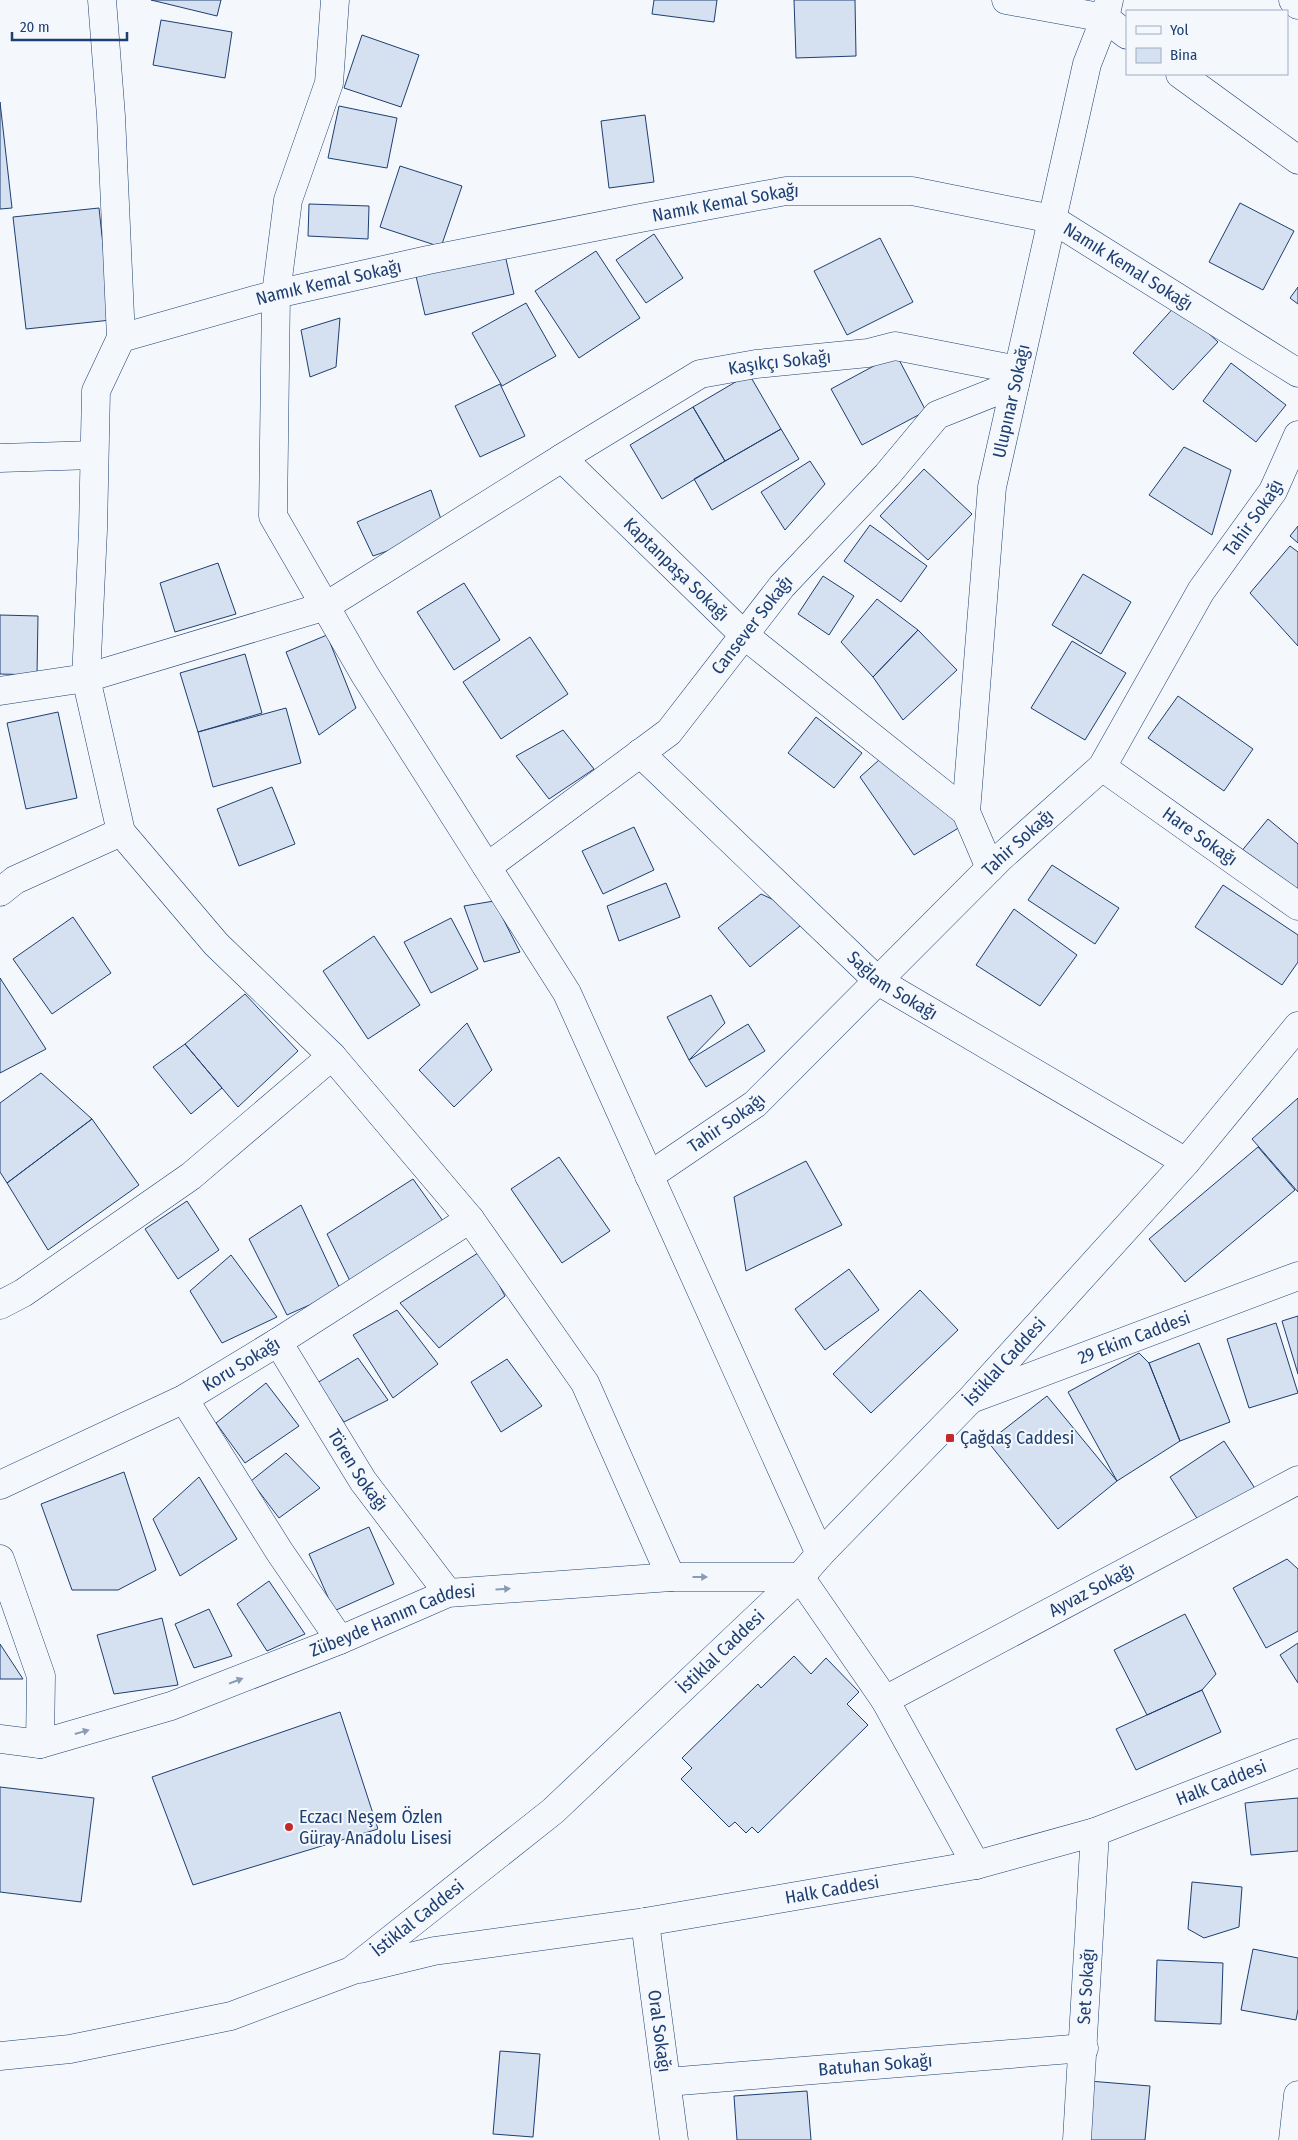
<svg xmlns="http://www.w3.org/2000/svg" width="1298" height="2140" viewBox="0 0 1298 2140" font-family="'Fira Sans Condensed',sans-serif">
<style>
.building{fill:#d5e0f0;stroke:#1d3f73}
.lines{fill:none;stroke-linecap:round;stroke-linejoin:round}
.minor-casing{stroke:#1d3f73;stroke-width:29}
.minor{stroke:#f4f7fb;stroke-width:28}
.oneway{fill:#889bb7}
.poi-dot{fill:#c62828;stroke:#f4f7fb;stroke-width:2}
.labels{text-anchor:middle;stroke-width:4;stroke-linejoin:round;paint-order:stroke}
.street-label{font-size:18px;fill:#1d3f73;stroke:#f4f7fb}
.poi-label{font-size:18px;fill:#1d3f73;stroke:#f4f7fb;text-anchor:start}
</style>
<rect width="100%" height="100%" fill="#f4f7fb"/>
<!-- building -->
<path class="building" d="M151,0H221L217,16Z
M654,0H717L714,22L652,14Z
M794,0H855L856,56L796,58Z
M161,20L232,32L225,78L153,65Z
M362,35L419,55L401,107L344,88Z
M0,102L12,208L0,209Z
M339,106L397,118L387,168L328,158Z
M645,115L654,182L609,188L601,121Z
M400,166L462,186L441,247L380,227Z
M1240,203L1294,231L1263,290L1209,262Z
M309,204L369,206L368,239L308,236Z
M99,208L111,320L26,329L13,217Z
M654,234L683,278L646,303L616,260Z
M880,238L913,302L847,335L814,271Z
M596,251L640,318L579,358L535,291Z
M505,255L514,294L425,315L416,276Z
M1298,287V304L1290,298Z
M526,303L556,356L502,386L472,333Z
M1177,304L1218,342L1173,390L1133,353Z
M340,318L336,367L310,377L301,330Z
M896,354L926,411L862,445L831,389Z
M1231,363L1286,405L1256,442L1203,401Z
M749,374L781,429L725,461L693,407Z
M500,384L525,436L480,457L455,406Z
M693,407L725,461L662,499L630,445Z
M781,429L799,459L712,510L694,479Z
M1184,447L1231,470L1212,535L1149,495Z
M810,461L825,484L785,530L761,492Z
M924,469L972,514L928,560L880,516Z
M431,490L445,531L373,556L357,522Z
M870,525L927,566L901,602L844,561Z
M1298,526V543L1290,536Z
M1290,546L1298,552V646L1250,593Z
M218,563L236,614L175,632L160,583Z
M1083,574L1131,602L1101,654L1052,625Z
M823,576L854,596L829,635L798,614Z
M464,583L500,640L454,670L417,612Z
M877,599L918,630L873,677L841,642Z
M0,615L38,616L37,675L0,674Z
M918,630L957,670L903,720L873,677Z
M327,635L356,708L319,735L286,652Z
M530,637L568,694L501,739L463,682Z
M1072,641L1126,673L1085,740L1031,708Z
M245,654L262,713L198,732L180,673Z
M1178,696L1253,749L1224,791L1148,738Z
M286,708L301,763L213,787L198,732Z
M58,712L77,798L26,809L7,723Z
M816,717L862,753L834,788L788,753Z
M563,730L594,769L549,799L516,756Z
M889,751L970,821L914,855L860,777Z
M272,787L295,844L239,866L217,809Z
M1268,819L1298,844V902L1240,853Z
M634,827L654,870L603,894L582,851Z
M1052,865L1119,908L1095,944L1028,900Z
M666,883L680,917L619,941L607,906Z
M1223,885L1298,935V962L1282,985L1195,927Z
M761,894L811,917L750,967L718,928Z
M494,901L520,952L484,962L464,906Z
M1014,909L1077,955L1040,1006L976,965Z
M73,917L111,973L52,1014L13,959Z
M451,918L478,969L431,993L404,942Z
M374,936L420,1005L368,1039L323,971Z
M0,978L46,1049L0,1073Z
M245,994L298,1051L238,1107L185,1044Z
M711,995L725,1023L689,1060L667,1017Z
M467,1023L492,1070L454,1107L419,1070Z
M748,1024L765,1051L706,1087L689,1060Z
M185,1044L222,1088L191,1114L153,1067Z
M41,1073L92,1119L7,1183L0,1172V1103Z
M1298,1098V1192L1252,1139Z
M92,1119L139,1185L48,1250L7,1183Z
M1258,1147L1295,1190L1185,1282L1149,1239Z
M559,1157L610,1231L562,1263L511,1189Z
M806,1161L842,1225L746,1271L734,1197Z
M413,1179L443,1221L350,1281L327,1234Z
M187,1201L219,1250L178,1279L145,1229Z
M301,1205L341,1291L287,1315L249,1239Z
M481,1251L505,1296L439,1348L400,1303Z
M231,1255L277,1317L222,1343L190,1291Z
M849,1269L879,1310L825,1350L795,1309Z
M920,1290L958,1330L871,1413L833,1374Z
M397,1310L438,1364L393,1398L353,1335Z
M1298,1316V1374L1282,1321Z
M1276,1323L1298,1393L1249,1408L1227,1339Z
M1199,1343L1230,1422L1180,1441L1149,1363Z
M1139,1353L1149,1363L1180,1441L1117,1481L1068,1392Z
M358,1358L388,1400L344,1422L317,1383Z
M507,1359L542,1406L501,1432L471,1382Z
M266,1383L299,1426L245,1463L216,1423Z
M1047,1396L1117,1481L1058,1529L988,1442Z
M1224,1441L1258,1493L1204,1529L1170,1477Z
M286,1453L320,1488L279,1518L251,1481Z
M124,1472L156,1570L118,1590H72L41,1504Z
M199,1477L237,1539L180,1576L153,1519Z
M369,1527L394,1584L334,1611L309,1554Z
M1287,1559L1298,1569V1631L1266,1648L1233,1588Z
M269,1581L305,1634L267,1651L237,1604Z
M209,1609L232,1656L194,1668L175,1624Z
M1185,1614L1216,1674L1202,1690L1147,1715L1114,1650Z
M162,1618L178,1685L114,1694L97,1635Z
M1298,1643V1683L1280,1655Z
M0,1644L23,1679H0Z
M794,1656L811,1674L826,1658L859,1692L847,1704L868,1725L758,1833L752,1827L746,1833L735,1822L729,1827L681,1779L692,1768L682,1758L758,1684L761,1688Z
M1202,1690L1221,1732L1136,1770L1116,1729Z
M340,1712L378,1829L193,1885L152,1777Z
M0,1787L94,1798L81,1902L0,1892Z
M1298,1798V1851L1251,1855L1245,1803Z
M1192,1882L1242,1887L1239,1927L1204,1938L1188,1929Z
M1253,1949L1298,1958V2009L1296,2020L1241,2010Z
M1157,1960L1223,1963L1221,2024L1155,2021Z
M500,2051L540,2054L533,2137L493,2134Z
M1089,2081L1150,2086L1145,2140H1084Z
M807,2091L811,2140H737L734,2096Z"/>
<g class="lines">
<!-- minor casing -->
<g class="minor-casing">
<g id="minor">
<path d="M335,0L329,83L288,200L276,294L273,516L365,675L567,993L820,1554"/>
<path d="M1006,0L1105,18L1127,35"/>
<path d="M1293,0L1298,5"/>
<path d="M1180,74L1298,160"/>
<path id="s1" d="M121,338L276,294L428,260L635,219L786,191H912L1052,219L1298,373"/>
<path d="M0,458L94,455"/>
<path id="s2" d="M562,458L700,374L756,364L868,353L895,346L1018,370"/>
<path d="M0,691L86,678L93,530L96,391L121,338L111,116L102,0"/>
<path id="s3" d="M640,753L878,981L1186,1162"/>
<path id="s4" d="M1102,767L1298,906"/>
<path id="s5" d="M966,812L992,487L1087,64L1105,18L1109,0"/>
<path id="s6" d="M487,867L669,732L782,586L887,475L937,415L1015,384"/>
<path d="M0,892L15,880L121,832"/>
<path id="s7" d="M649,1176L755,1104L1000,858L1102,767L1201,591L1273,491L1298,435"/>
<path d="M0,1305L23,1293L191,1176L332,1056"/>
<path id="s8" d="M278,1342L363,1481L448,1593"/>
<path id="s9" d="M974,1398L1298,1276"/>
<path d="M184,1399L279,1551L340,1640"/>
<path id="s10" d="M0,1485L184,1399L278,1342L470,1219"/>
<path d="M0,1559L41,1676L40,1744"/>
<path id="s11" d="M671,1577L585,1383L470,1219L332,1056L216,944L121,832L86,678L326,606L562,458L744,635L966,812L990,868"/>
<path id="s12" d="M885,1700L1298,1480"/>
<path id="s13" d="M0,1739L40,1744L171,1706L340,1640L448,1593L671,1577H800L885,1700L976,1865"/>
<path id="s14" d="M645,1922L674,2140"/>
<path id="s15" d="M360,1969L434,1951L645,1922L976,1865L1095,1832L1298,1753"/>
<path id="s16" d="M0,2056L70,2049L231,2016L351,1971L553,1811L800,1577L820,1554L971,1399L1186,1162L1298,1026"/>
<path id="s17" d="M667,2082L1084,2048"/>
<path id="s18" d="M1077,2140L1095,1832"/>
<path d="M1293,2140L1298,2095"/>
</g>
</g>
<!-- minor -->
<use href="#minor" class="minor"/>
</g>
<!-- one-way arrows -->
<defs><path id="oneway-solid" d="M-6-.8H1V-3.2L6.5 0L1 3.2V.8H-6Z" transform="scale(1.25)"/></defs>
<g class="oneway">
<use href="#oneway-solid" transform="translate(700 1577)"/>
<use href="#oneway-solid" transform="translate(503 1589) rotate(-4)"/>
<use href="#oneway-solid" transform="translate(236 1681) rotate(-21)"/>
<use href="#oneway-solid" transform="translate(82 1732) rotate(-16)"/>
</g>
<!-- markers -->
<g class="poi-dot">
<rect x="945" y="1433" width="10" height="10" rx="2.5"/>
<circle cx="289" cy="1827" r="5"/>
</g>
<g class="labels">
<!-- street labels -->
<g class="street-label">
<text dy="6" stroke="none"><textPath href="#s1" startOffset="620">Namık Kemal Sokağı</textPath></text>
<text dy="6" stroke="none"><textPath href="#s1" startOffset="1040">Namık Kemal Sokağı</textPath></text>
<text dy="6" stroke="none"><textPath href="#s1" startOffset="215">Namık Kemal Sokağı</textPath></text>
<text dy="6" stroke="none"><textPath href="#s2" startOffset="242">Kaşıkçı Sokağı</textPath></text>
<text dy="6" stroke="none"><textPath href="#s5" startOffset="414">Ulupınar Sokağı</textPath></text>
<text dy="6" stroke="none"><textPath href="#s7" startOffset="904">Tahir Sokağı</textPath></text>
<text dy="6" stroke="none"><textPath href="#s11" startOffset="1781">Kaptanpaşa Sokağı</textPath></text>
<text dy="6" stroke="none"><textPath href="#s6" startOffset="362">Cansever Sokağı</textPath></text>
<text dy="6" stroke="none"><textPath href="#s4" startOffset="120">Hare Sokağı</textPath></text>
<text dy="6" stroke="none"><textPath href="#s7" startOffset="499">Tahir Sokağı</textPath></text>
<text dy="6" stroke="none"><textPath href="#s3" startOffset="344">Sağlam Sokağı</textPath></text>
<text dy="6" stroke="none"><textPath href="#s7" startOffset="94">Tahir Sokağı</textPath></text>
<text dy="6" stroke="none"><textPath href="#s9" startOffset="171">29 Ekim Caddesi</textPath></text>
<text dy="6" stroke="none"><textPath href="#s16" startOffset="1258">İstiklal Caddesi</textPath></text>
<text dy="6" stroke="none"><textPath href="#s10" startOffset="270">Koru Sokağı</textPath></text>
<text dy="6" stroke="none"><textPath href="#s8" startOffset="151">Tören Sokağı</textPath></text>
<text dy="6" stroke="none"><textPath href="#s12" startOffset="234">Ayvaz Sokağı</textPath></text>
<text dy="6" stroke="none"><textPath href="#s13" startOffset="415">Zübeyde Hanım Caddesi</textPath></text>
<text dy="6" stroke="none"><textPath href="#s16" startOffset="852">İstiklal Caddesi</textPath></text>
<text dy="6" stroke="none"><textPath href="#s15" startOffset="884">Halk Caddesi</textPath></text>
<text dy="6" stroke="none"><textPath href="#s15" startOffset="479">Halk Caddesi</textPath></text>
<text dy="6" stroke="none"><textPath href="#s16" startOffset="448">İstiklal Caddesi</textPath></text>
<text dy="6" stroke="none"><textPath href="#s18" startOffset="154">Set Sokağı</textPath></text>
<text dy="6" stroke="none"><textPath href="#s14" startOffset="110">Oral Sokağı</textPath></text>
<text dy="6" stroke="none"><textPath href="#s17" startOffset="209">Batuhan Sokağı</textPath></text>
</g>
<!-- poi labels -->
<g class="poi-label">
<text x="960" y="1444">Çağdaş Caddesi</text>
<text x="299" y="1823">Eczacı Neşem Özlen<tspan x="299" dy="21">Güray Anadolu Lisesi</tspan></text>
</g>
</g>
<!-- legend -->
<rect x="1126" y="10" width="162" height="65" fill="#f4f7fb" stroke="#9eadc5"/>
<rect x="1136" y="26" width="25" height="8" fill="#f4f7fb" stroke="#9eadc5"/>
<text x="1170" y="35" font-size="15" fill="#1d3f73">Yol</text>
<rect x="1136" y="48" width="25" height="15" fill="#d5e0f0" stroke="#9eadc5"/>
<text x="1170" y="60" font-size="15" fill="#1d3f73">Bina</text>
<!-- scale -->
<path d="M12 32v8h115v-8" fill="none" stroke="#1d3f73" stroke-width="2.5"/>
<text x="20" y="32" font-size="15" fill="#1d3f73" stroke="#f4f7fb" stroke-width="4" paint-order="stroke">20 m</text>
</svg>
